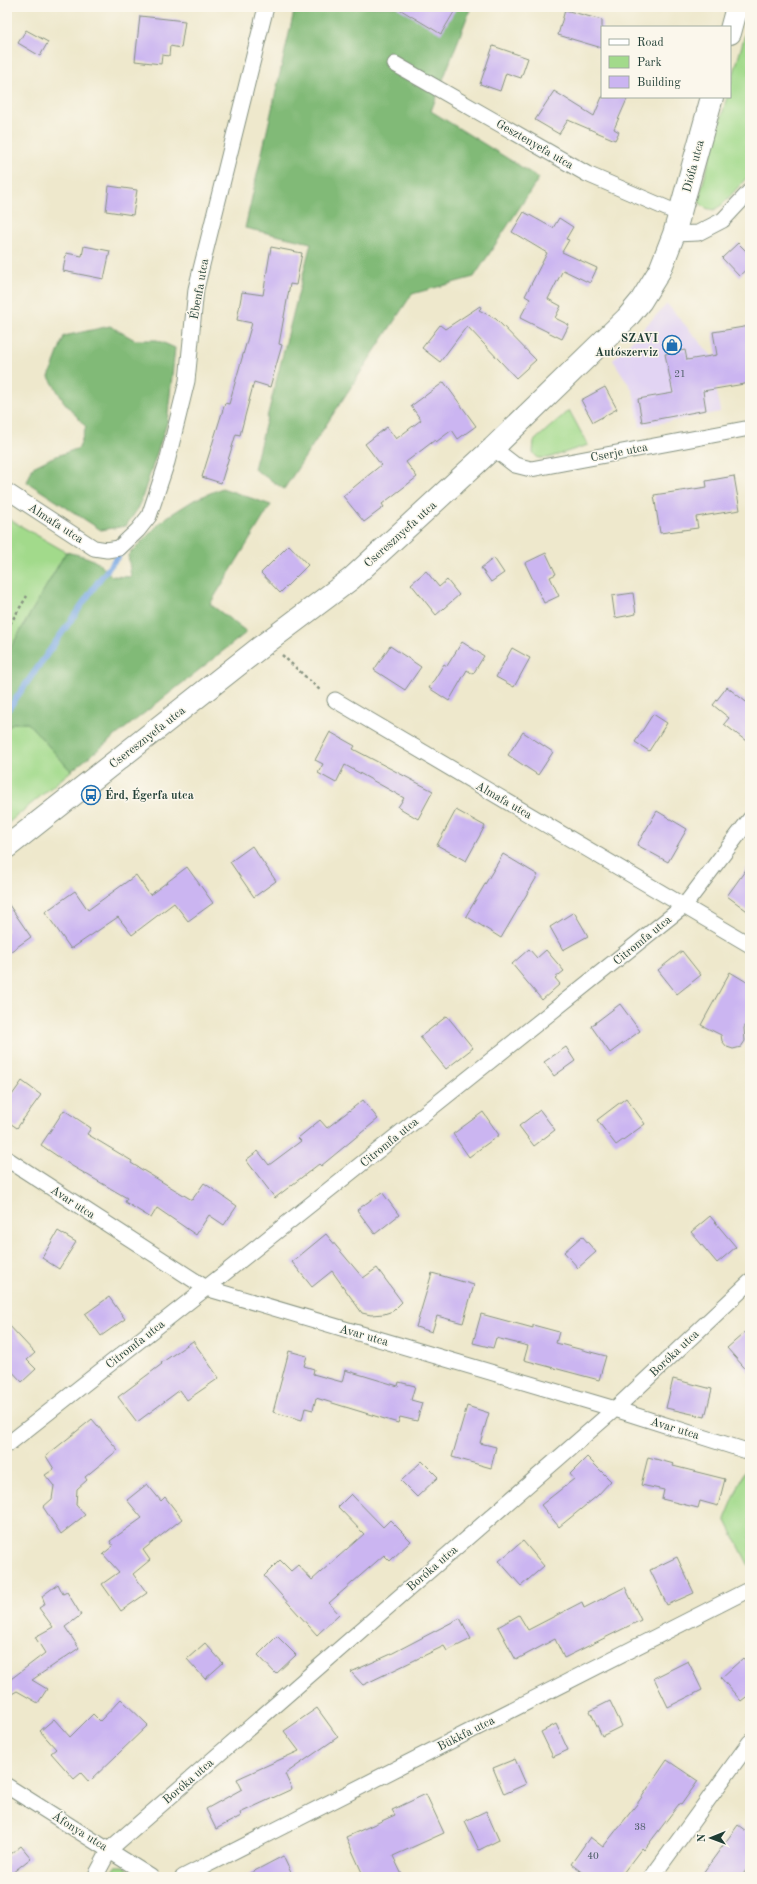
<svg xmlns="http://www.w3.org/2000/svg" width="757" height="1884" viewBox="0 0 757 1884" font-family="'Old Standard TT',serif">
<style>
.built{fill:#e2d4f3}
.green{fill:#a2da8b;stroke:#608c60}
.forest{fill:#81ba77;stroke:#507c56}
.lines{fill:none;stroke-linecap:round;stroke-linejoin:round}
.stream{stroke:#7aa9e4;stroke-width:6}
.building{fill:#cbb5f1}
.street-casing{stroke:#869280;stroke-width:17}
.secondary-casing{stroke:#869280;stroke-width:24}
.path{stroke:#869280;stroke-width:2.5;stroke-dasharray:3 3;stroke-linecap:butt}
.street{stroke:#fff;stroke-width:15}
.secondary{stroke:#fff;stroke-width:22}
.labels{text-anchor:middle;stroke-width:3;stroke-linejoin:round;paint-order:stroke}
.number-label{font-size:10px;fill:#4a5b63}
.street-label{font-size:12px;fill:#1f3d34;stroke:#fbf7ec}
.poi-label{font-size:12px;font-weight:bold;fill:#1f3d34;stroke:#fbf7ec;text-anchor:end}
</style>
<rect width="100%" height="100%" fill="#fbf7ec"/>
<filter id="ink" filterUnits="userSpaceOnUse"><feTurbulence type="fractalNoise" baseFrequency=".025" numOctaves="2"/><feDisplacementMap in="SourceGraphic" scale="8" xChannelSelector="R" yChannelSelector="G"/><feConvolveMatrix kernelMatrix="1 2 1 2 8 2 1 2 1" color-interpolation-filters="sRGB"/></filter>
<filter id="wash" filterUnits="userSpaceOnUse"><feTurbulence type="fractalNoise" baseFrequency=".012" numOctaves="4" result="noise"/><feDisplacementMap in="SourceGraphic" scale="16" xChannelSelector="R" yChannelSelector="G"/><feGaussianBlur stdDeviation="0.9" result="paint"/><feColorMatrix in="noise" values="0 0 0 0 0 0 0 0 0 0 0 0 0 0 0 0 0 1.4 0 .05"/><feComposite in="paint" operator="in"/></filter>
<g filter="url(#wash)">
<rect width="100%" height="100%" fill="#eee8cc"/>
<!-- built -->
<path class="built" d="M667,304L711,355L720,412L640,427L633,391L613,360Z"/>
<!-- green -->
<path class="green" d="M750,23V174L723,204L714,210L705,208L698,201L727,97H730V87L748,24Z
M569,410L588,445L548,458H538L533,453L534,441Z
M7,518L66,552L7,654Z
M13,723H28L71,771L7,824V729Z
M750,1459V1568L725,1519Z
M116,1867H125L138,1877H105Z"/>
<!-- forest -->
<path class="forest" d="M295,7H471L431,111L539,178L474,277L412,294L284,489L254,469L311,243L245,228Z
M110,326L135,340H157L175,348L167,423L139,507L126,526L101,530L27,482L33,467L51,458L79,448L86,427L64,402L49,377L64,336Z
M222,488L271,505L210,604L247,632L71,771L28,723H13L7,729V654L66,552C88,557 96,558 111,576L131,577L128,555L164,519L194,500Z"/>
<g class="lines">
<!-- stream -->
<path class="stream" d="M7,711L100,579L123,550"/>
</g>
<g id="blocks">
<!-- building -->
<path class="building" d="M396,7H457L441,34Z
M565,10L602,20V48L558,35Z
M140,16L185,21L181,48L170,46L169,56L162,55L161,64L135,61Z
M26,30L48,42L40,56L18,43Z
M493,46L528,58L521,78L506,73L500,91L480,84Z
M554,91L594,116L602,97H628L614,129L619,132L615,140L568,120L559,134L535,120Z
M109,186L137,190L133,215L106,211Z
M524,212L553,228L559,218L573,227L566,239L569,240L562,252L597,268L590,283L563,270L548,299L561,306L555,318L569,325L562,339L520,318L530,299L525,296L547,253L512,232Z
M738,243L750,255V266L739,276L722,258Z
M84,246L110,251L104,279L63,271L66,253L82,256Z
M271,247L302,253L296,285L290,284L279,344L282,345L270,387L254,382L240,435L236,434L221,483L202,477L225,403L229,404L252,323L237,320L242,292L263,295Z
M480,306L481,308L479,310L496,319L536,360L516,378L467,326L440,362L422,348L440,325L445,329Z
M750,326V383L703,391L706,410L642,422L638,399L673,393L665,354L685,350L687,360L717,355L713,332Z
M444,382L476,426L458,439L452,430L436,442L435,440L406,462L417,477L382,504L384,507L364,522L343,496L381,465L365,444L387,427L396,439L421,420L411,406Z
M605,387L617,409L593,422L581,400Z
M734,476L740,510L696,517L698,528L660,533L654,495L707,487L706,481Z
M289,545L308,565L280,593L261,573Z
M546,553L556,574L550,577L559,596L544,603L525,563Z
M494,558L504,573L491,582L481,568Z
M426,571L439,587L447,580L459,595L436,615L411,584Z
M633,593L636,614L615,618L612,596Z
M462,642L484,656L473,674L467,670L449,701L429,688L444,664L447,666Z
M390,646L421,667L405,690L374,670Z
M512,648L530,658L514,687L496,677Z
M727,687L750,705V744L724,724L729,718L713,705Z
M653,714L667,723L649,751L635,742Z
M330,732L355,746L353,749L433,791L418,819L398,807L404,798L345,765L336,783L318,773L323,764L315,760Z
M523,732L553,752L538,775L508,755Z
M456,810L485,826L466,861L437,845Z
M657,811L687,829L668,862L637,845Z
M252,846L276,881L254,897L230,862Z
M503,854L538,875L501,938L466,916Z
M750,864V913L727,896Z
M187,867L213,903L188,921L174,903L132,935L118,917L71,949L45,912L75,891L88,910L136,875L150,895Z
M7,902L31,937L7,954Z
M574,912L588,936L563,950L550,927Z
M529,949L537,958L546,950L564,971L555,978L560,984L542,1000L512,964Z
M682,951L701,975L677,994L658,970Z
M730,972L750,984V1017L744,1028L745,1041L741,1047L733,1049L727,1047L722,1041L721,1035L701,1025Z
M620,1004L640,1031L610,1053L591,1026Z
M447,1016L473,1048L446,1069L420,1037Z
M566,1047L575,1061L554,1076L544,1062Z
M22,1081L41,1095L17,1128L7,1121V1102Z
M626,1098L645,1124L616,1145L597,1120Z
M363,1100L378,1119L321,1166L319,1164L275,1198L246,1160L258,1151L269,1165L301,1141L298,1138L320,1120L327,1128Z
M64,1110L91,1128L87,1134L132,1161L131,1163L192,1200L204,1183L237,1206L224,1225L209,1215L196,1235L157,1208L151,1218L125,1202L127,1198L72,1166L41,1145Z
M540,1110L555,1130L534,1146L519,1126Z
M483,1112L499,1135L469,1157L453,1134Z
M382,1192L399,1215L375,1234L357,1210Z
M710,1216L736,1247L717,1263L691,1232Z
M58,1231L76,1242L59,1269L42,1258Z
M326,1234L363,1278L377,1268L402,1302L393,1311L384,1314L371,1315L362,1313L332,1271L312,1287L292,1262Z
M582,1236L596,1252L578,1268L564,1252Z
M432,1273L474,1285L463,1323L437,1316L432,1332L416,1327Z
M109,1297L125,1319L101,1336L85,1314Z
M481,1314L533,1328V1325L559,1332L556,1343L606,1356L599,1380L524,1360L528,1346L496,1338L493,1348L473,1343Z
M7,1323L35,1353L27,1360L36,1369L22,1382L7,1366Z
M750,1328V1374L727,1348Z
M193,1341L219,1378L187,1400L180,1390L137,1422L118,1397L162,1364L161,1363Z
M289,1351L307,1356L304,1366L314,1369L313,1374L342,1382L345,1370L398,1386L399,1382L415,1386L411,1400L422,1403L417,1421L400,1417L398,1423L316,1398L313,1410L305,1408L302,1420L273,1412Z
M673,1379L712,1389L705,1417L666,1408Z
M467,1406L489,1413L480,1443L496,1447L491,1468L452,1457Z
M92,1419L118,1450L85,1477L87,1480L77,1489L76,1505L85,1515L61,1534L43,1507L52,1499L54,1486L45,1475L54,1469L46,1456Z
M587,1457L611,1481L597,1496L559,1527L541,1505L574,1479L570,1474Z
M648,1457L674,1464L673,1466L725,1479L718,1506L700,1501L698,1508L662,1499L664,1490L641,1485Z
M422,1461L438,1477L417,1497L401,1481Z
M147,1484L161,1501L165,1497L182,1519L143,1550L150,1560L133,1574L147,1593L121,1611L102,1584L119,1572L103,1554L113,1546L110,1541L142,1518L127,1500Z
M351,1494L383,1527L390,1520L411,1541L390,1561L384,1555L329,1603L339,1614L317,1635L264,1576L280,1560L291,1571L298,1565L312,1580L364,1534L338,1507Z
M523,1541L544,1566L521,1586L499,1561Z
M677,1557L694,1593L667,1605L650,1570Z
M58,1584L63,1594L67,1592L81,1615L65,1627L79,1648L32,1680L47,1689L38,1703L17,1691L10,1695L7,1690V1682L45,1653L35,1637L53,1627L39,1608L45,1604L42,1596Z
M625,1587L641,1620L564,1658L555,1639L516,1660L498,1627L519,1615L528,1630L582,1602L584,1608Z
M460,1618L471,1639L447,1651L444,1646L363,1685L351,1672L389,1655Z
M277,1636L296,1655L276,1674L258,1655Z
M205,1643L223,1663L205,1679L187,1659Z
M743,1658L750,1666V1694L741,1701L721,1678Z
M688,1661L702,1690L668,1707L654,1678Z
M121,1699L148,1725L89,1782L81,1773L74,1779L51,1753L56,1749L40,1731L54,1719L70,1737L93,1714L100,1721Z
M610,1701L622,1726L602,1736L590,1711Z
M317,1708L338,1737L285,1774L292,1789L240,1813L241,1816L216,1829L206,1809L242,1789L237,1779L299,1751L284,1731Z
M556,1724L568,1750L553,1757L541,1732Z
M515,1759L526,1784L504,1794L493,1768Z
M667,1760L698,1781L681,1805L679,1804L644,1850L642,1848L620,1877H588L571,1864L590,1837L603,1847L637,1804Z
M426,1794L444,1833L393,1856L403,1877H364L346,1837L395,1815L392,1810Z
M486,1811L499,1840L479,1850L465,1821Z
M738,1825L750,1834V1865L741,1877H700Z
M21,1846L31,1858L7,1877V1857Z
M283,1856L293,1877H243Z"/>
</g>
</g>
<g filter="url(#ink)">
<use href="#blocks" fill-opacity="0" stroke="#869280" stroke-width="1"/>
<g class="lines">
<!-- street casing -->
<g class="street-casing">
<path id="street" d="M395,64L587,174L680,214
M674,234L698,233L723,220L750,191
M493,448L515,465L531,469L750,428
M7,491L94,548L107,550L119,548L138,530L149,516L167,462L187,381L196,289L266,7
M335,700L750,945
M7,1159L206,1288L615,1409L750,1452
M7,1445L206,1288L684,906L750,819
M7,1786L151,1877
M95,1877L110,1849L615,1409L750,1282
M183,1877L750,1589
M652,1877L750,1742"/>
</g>
<!-- secondary casing -->
<g class="secondary-casing">
<path id="secondary" d="M730,33L737,7
M7,847L262,646L351,579L493,448L627,318L641,301L660,270L674,234L712,97"/>
</g>
<!-- path -->
<path class="path" d="M7,629L27,596
M282,655L321,691"/>
<!-- street -->
<use href="#street" class="street"/>
<!-- secondary -->
<use href="#secondary" class="secondary"/>
</g>
</g>
<!-- icons -->
<defs>
<g id="shop-ring" transform="scale(1)"><circle r="9.5" fill="#fbf7ec" stroke="#1f6fb2" stroke-width="1.5"/><path d="M-5-2.5h2.3a2.7 3.5 0 0 1 5.4 0H5L5.5 6h-11ZM-1.5-2.5h3a1.5 2.3 0 0 0-3 0Z" fill="#1f6fb2"/></g>
<g id="bus-ring" transform="scale(1)"><circle r="9.5" fill="#fbf7ec" stroke="#1f6fb2" stroke-width="1.5"/><path d="M-5-6H5V4H4V6H2V4H-2V6H-4V4H-5ZM-3.5-4V0h7V-4ZM-3.5 1.2v1.5H-2V1.2ZM2 1.2v1.5H3.5V1.2Z" fill="#1f6fb2"/></g>
</defs>
<g fill-rule="evenodd">
<use href="#shop-ring" x="672" y="345"/>
<use href="#bus-ring" x="91" y="795"/>
</g>
<g class="labels">
<!-- number labels -->
<g class="number-label">
<text x="680" y="377">21</text>
<text x="640" y="1830">38</text>
<text x="593" y="1859">40</text>
</g>
<!-- street labels -->
<g class="street-label">
<text transform="translate(535 144) rotate(30)" y="4">Gesztenyefa utca</text>
<text transform="translate(693 166) rotate(-75)" y="4">Diófa utca</text>
<text transform="translate(199 289) rotate(-80)" y="4">Ébenfa utca</text>
<text transform="translate(619 452) rotate(-11)" y="4">Cserje utca</text>
<text transform="translate(56 523) rotate(33)" y="4">Almafa utca</text>
<text transform="translate(400 534) rotate(-42)" y="4">Cseresznyefa utca</text>
<text transform="translate(147 737) rotate(-38)" y="4">Cseresznyefa utca</text>
<text transform="translate(504 800) rotate(30)" y="4">Almafa utca</text>
<text transform="translate(642 940) rotate(-39)" y="4">Citromfa utca</text>
<text transform="translate(389 1142) rotate(-39)" y="4">Citromfa utca</text>
<text transform="translate(73 1202) rotate(33)" y="4">Avar utca</text>
<text transform="translate(364 1335) rotate(16)" y="4">Avar utca</text>
<text transform="translate(135 1344) rotate(-38)" y="4">Citromfa utca</text>
<text transform="translate(674 1353) rotate(-43)" y="4">Boróka utca</text>
<text transform="translate(675 1428) rotate(17)" y="4">Avar utca</text>
<text transform="translate(432 1568) rotate(-41)" y="4">Boróka utca</text>
<text transform="translate(466 1733) rotate(-27)" y="4">Bükkfa utca</text>
<text transform="translate(188 1781) rotate(-41)" y="4">Boróka utca</text>
<text transform="translate(80 1831) rotate(32)" y="4">Áfonya utca</text>
</g>
<!-- poi labels -->
<g class="poi-label">
<text x="658" y="342">SZAVI<tspan x="658" dy="14">Autószerviz</tspan></text>
<text x="105" y="799" text-anchor="start">Érd, Égerfa utca</text>
</g>
</g>
<!-- margin -->
<rect width="757" height="1884" fill="none" stroke="#fbf7ec" stroke-width="24"/>
<!-- legend -->
<rect x="601" y="26" width="130" height="72" fill="#fbf7ec" stroke="#a3ada2"/>
<rect x="609" y="39" width="20" height="6" fill="#ffffff" stroke="#a3ada2"/>
<text x="637" y="46" font-size="12" fill="#1f3d34">Road</text>
<rect x="609" y="56" width="20" height="12" fill="#a2da8b" stroke="#a3ada2"/>
<text x="637" y="66" font-size="12" fill="#1f3d34">Park</text>
<rect x="609" y="76" width="20" height="12" fill="#cbb5f1" stroke="#a3ada2"/>
<text x="637" y="86" font-size="12" fill="#1f3d34">Building</text>
<!-- north arrow -->
<g transform="translate(711 1838) rotate(269)" stroke="#fbf7ec" stroke-width="3" paint-order="stroke">
<path d="M0-3L7 15L0 10L-7 15Z" fill="#1f3d34"/>
<text y="-6" font-size="11" font-weight="bold" text-anchor="middle" fill="#1f3d34">N</text>
</g>
</svg>
